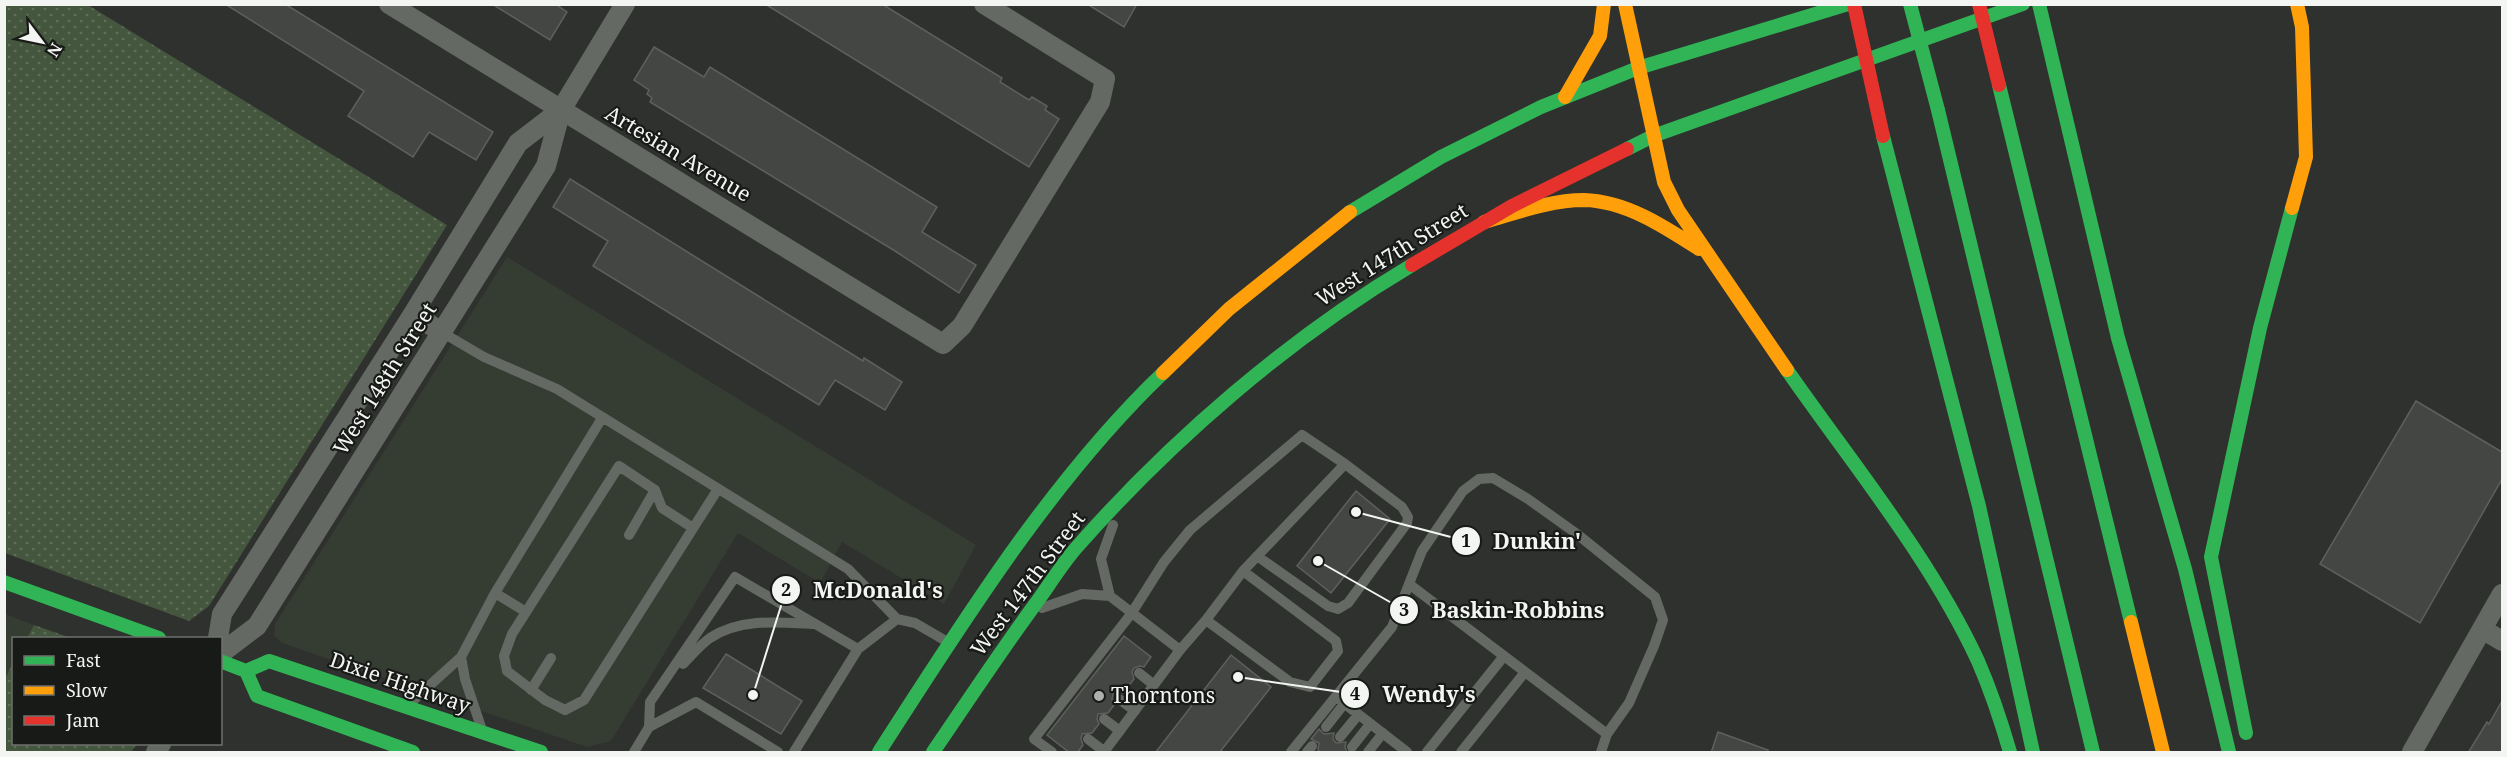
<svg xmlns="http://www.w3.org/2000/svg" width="2507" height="757" viewBox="0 0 2507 757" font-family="'Noto Serif',serif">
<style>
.built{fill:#353c32}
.grass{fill:url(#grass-dots)}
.building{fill:#444644;stroke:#5e605d;stroke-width:1.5}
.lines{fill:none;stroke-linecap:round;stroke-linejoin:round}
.lane{stroke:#656964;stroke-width:10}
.street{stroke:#656964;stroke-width:20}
.fast{stroke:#30b455;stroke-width:14}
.slow{stroke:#ff9f0a;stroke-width:14}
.jam{stroke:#e5322d;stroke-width:14}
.fast-bridge{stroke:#30b455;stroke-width:14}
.jam-bridge{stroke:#e5322d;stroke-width:14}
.poi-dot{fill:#aeb0ad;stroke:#181a17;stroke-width:2}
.labels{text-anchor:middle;stroke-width:4.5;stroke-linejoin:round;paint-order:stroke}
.street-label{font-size:21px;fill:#f2f5f1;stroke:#181a17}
.poi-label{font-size:21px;fill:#f2f5f1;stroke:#181a17;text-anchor:start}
.leader{fill:none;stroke:#f2f5f1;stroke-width:2}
.callout-dot{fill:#f2f5f1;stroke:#181a17;stroke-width:2}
.mark-label{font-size:18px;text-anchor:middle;font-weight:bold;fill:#111}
.callout-label{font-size:22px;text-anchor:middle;font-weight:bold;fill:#f2f5f1;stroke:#181a17;stroke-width:4.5;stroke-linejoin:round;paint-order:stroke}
</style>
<defs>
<pattern id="grass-dots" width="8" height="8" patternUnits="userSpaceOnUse" patternTransform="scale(1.5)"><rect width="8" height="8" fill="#45563e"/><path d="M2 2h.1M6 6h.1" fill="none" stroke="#606f5a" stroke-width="1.8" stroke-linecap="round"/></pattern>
</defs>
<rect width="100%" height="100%" fill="#2f312e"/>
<!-- built -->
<path class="built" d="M507,257L976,545L944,604L842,542L820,583L738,533L611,741L587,747L282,643L274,635L275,624Z
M5,614L34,625L27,638H14L13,662L5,679Z"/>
<!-- grass -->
<path class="grass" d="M4,5H88L447,225L209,606L189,621L5,553Z
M34,625L71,638H27Z
M13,662L14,744H137L131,752H5V679Z"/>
<!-- building -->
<path class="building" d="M225,4H285L493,132L476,160L429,132L413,157L348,116L364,91Z
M492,4H555L567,12L550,40Z
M765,4H882L1002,78L1000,82L1029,100L1032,97L1047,106L1045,110L1059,119L1029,167Z
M1087,4H1137L1124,27Z
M654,47L704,77L710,67L937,207L922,232L976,265L959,293L895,251L650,102L652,98L647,94L649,90L634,80Z
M570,179L863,361L864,358L902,382L885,410L835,380L819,405L593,266L608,241L553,207Z
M2416,401L2502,452V479L2420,623L2320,564Z
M1356,491L1390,519L1331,593L1297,566Z
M1124,636L1151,657L1144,667L1140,666L1134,668L1132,672L1134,679L1123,693L1119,692L1113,694L1112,699L1114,705L1108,713L1098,714L1097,719L1099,724L1092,733L1082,734L1081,739L1083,745L1077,753H1070L1047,735Z
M726,654L802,701L781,734L703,688Z
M1231,655L1271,687L1219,753H1155Z
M2502,701V753H2468L2487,722L2489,724Z
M1319,729L1324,734L1334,733L1333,739L1336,743L1346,742L1345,747L1347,753H1321L1318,750L1319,743L1311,739Z
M1718,732L1768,750V753H1711Z"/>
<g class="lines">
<!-- lane -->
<path class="lane" d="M443,333L484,357L557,389L848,569L897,619
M693,528L662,508L655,490L619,466L512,634L504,656L507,671L545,700L565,710L584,700L718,489
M629,535L655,490
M1257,556L1328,606L1338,609L1348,603L1407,523L1408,517L1402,507L1345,464
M1409,584L1607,734
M1110,596L1101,559L1113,525
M1042,608L1082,594L1110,596L1180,650L1104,752
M526,612L495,593L602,418
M1206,620L1290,682L1310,687L1338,651L1336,641L1243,571
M461,657L465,679L481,727
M683,664C691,656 700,645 710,638C740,618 779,622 812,624
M1139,673L1154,685
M531,690L551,658
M1336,697L1407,752
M1119,699L1135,711
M408,705L461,657L495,593
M1104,719L1120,731
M649,727L696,702L778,752
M1326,727L1344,704
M1340,737L1358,715
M1088,739L1105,752
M1352,747L1370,724
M634,752L649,727L650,702L735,577L858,649L897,619L915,623L946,641
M794,752L858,649
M1052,752L1034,739L1131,614L1164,562L1190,530L1302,435L1345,464L1243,571L1206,620L1180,650
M1291,752L1392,627L1422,551L1463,491L1479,479L1493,478L1528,499L1577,534L1655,597L1663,620L1654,646L1629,703L1607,734L1601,752
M1307,752L1312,746
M1368,752L1383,733
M1427,752L1504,656
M1461,752L1525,672"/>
<!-- street -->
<path class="street" d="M389,4L943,344L962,326L1100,102L1105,79L984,4
M413,314L443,333
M2482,629L2502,641
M218,638L222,614L413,314L518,143L561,110
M220,654L257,626L546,166L561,110L625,4
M156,752L161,744
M2412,752L2502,594"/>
<!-- fast -->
<path class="fast" d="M2039,4L2118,338L2185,569L2229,752
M1999,85L2131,622
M1938,110L2093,752
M1883,136L1979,506L2033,752
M1627,149L1653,136L2023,4
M1350,212L1441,157L1541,107L1638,68L1848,4
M1787,370C1853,465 1929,556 1978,661C1991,691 2001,721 2010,752
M4,582L159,638
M220,661L246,671L257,696L413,752
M246,671L269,661L541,752
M2246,733L2211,557L2260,328L2292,208
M879,752C962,623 1052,479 1163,373
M933,752C968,701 1002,649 1039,599C1051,582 1063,563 1076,548C1171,440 1289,338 1412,265"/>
<!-- slow -->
<path class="slow" d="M1625,4L1664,182L1678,210L1787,370
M1565,97L1600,36L1604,4
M2292,208L2306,157L2302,27L2297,4
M1484,222C1516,213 1550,200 1584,200C1626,201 1665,227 1699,249
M1163,373L1229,309L1350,212
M2131,622L2163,752"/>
<!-- jam -->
<path class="jam" d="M1412,265L1512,206L1627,149"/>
<!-- fast-bridge -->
<path class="fast-bridge" d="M1910,4L1938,110"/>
<!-- jam-bridge -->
<path class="jam-bridge" d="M1854,4L1883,136
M1979,4L1999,85"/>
</g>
<!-- markers -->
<circle class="poi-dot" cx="1099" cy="696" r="6"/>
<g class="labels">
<!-- street labels -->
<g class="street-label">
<text transform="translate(678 154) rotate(31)" y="7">Artesian Avenue</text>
<text transform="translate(1392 255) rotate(-32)" y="7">West 147th Street</text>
<text transform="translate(385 379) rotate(-58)" y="7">West 148th Street</text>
<text transform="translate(1028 584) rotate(-53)" y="7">West 147th Street</text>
<text transform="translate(400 683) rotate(19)" y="7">Dixie Highway</text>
</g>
<!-- poi labels -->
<g class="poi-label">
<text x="1111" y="703">Thorntons</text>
</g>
</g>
<!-- callouts -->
<path class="leader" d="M1356 512L1466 541M753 695L786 590M1318 561L1404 610M1238 677L1355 694"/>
<g class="callout-dot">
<circle cx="1356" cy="512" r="6"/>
<circle cx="753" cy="695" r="6"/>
<circle cx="1318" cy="561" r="6"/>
<circle cx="1238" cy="677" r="6"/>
<circle cx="1466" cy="541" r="15"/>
<circle cx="786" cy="590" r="15"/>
<circle cx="1404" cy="610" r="15"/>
<circle cx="1355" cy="694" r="15"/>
</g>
<g class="mark-label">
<text x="1466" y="547">1</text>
<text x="786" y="596">2</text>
<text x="1404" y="616">3</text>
<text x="1355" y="700">4</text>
</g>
<g class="callout-label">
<text x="1537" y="549">Dunkin'</text>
<text x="878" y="598">McDonald's</text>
<text x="1518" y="618">Baskin-Robbins</text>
<text x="1429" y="702">Wendy's</text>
</g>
<!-- border -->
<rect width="2507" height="757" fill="none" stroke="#f2f5f1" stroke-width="12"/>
<!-- legend -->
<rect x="12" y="637" width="210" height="108" fill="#181a17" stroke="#6f726e" stroke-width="1.5"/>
<rect x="24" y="656" width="30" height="9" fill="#30b455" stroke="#6f726e" stroke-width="1.5"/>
<text x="66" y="667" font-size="18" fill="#f2f5f1">Fast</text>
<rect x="24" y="686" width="30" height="9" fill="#ff9f0a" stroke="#6f726e" stroke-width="1.5"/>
<text x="66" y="697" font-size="18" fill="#f2f5f1">Slow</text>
<rect x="24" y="716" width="30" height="9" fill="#e5322d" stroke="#6f726e" stroke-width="1.5"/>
<text x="66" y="727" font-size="18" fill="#f2f5f1">Jam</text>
<!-- north arrow -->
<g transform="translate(42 42) rotate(122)" stroke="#181a17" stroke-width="4.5" paint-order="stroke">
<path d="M0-4.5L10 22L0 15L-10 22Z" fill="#f2f5f1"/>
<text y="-9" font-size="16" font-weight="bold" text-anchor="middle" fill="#f2f5f1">N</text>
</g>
</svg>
